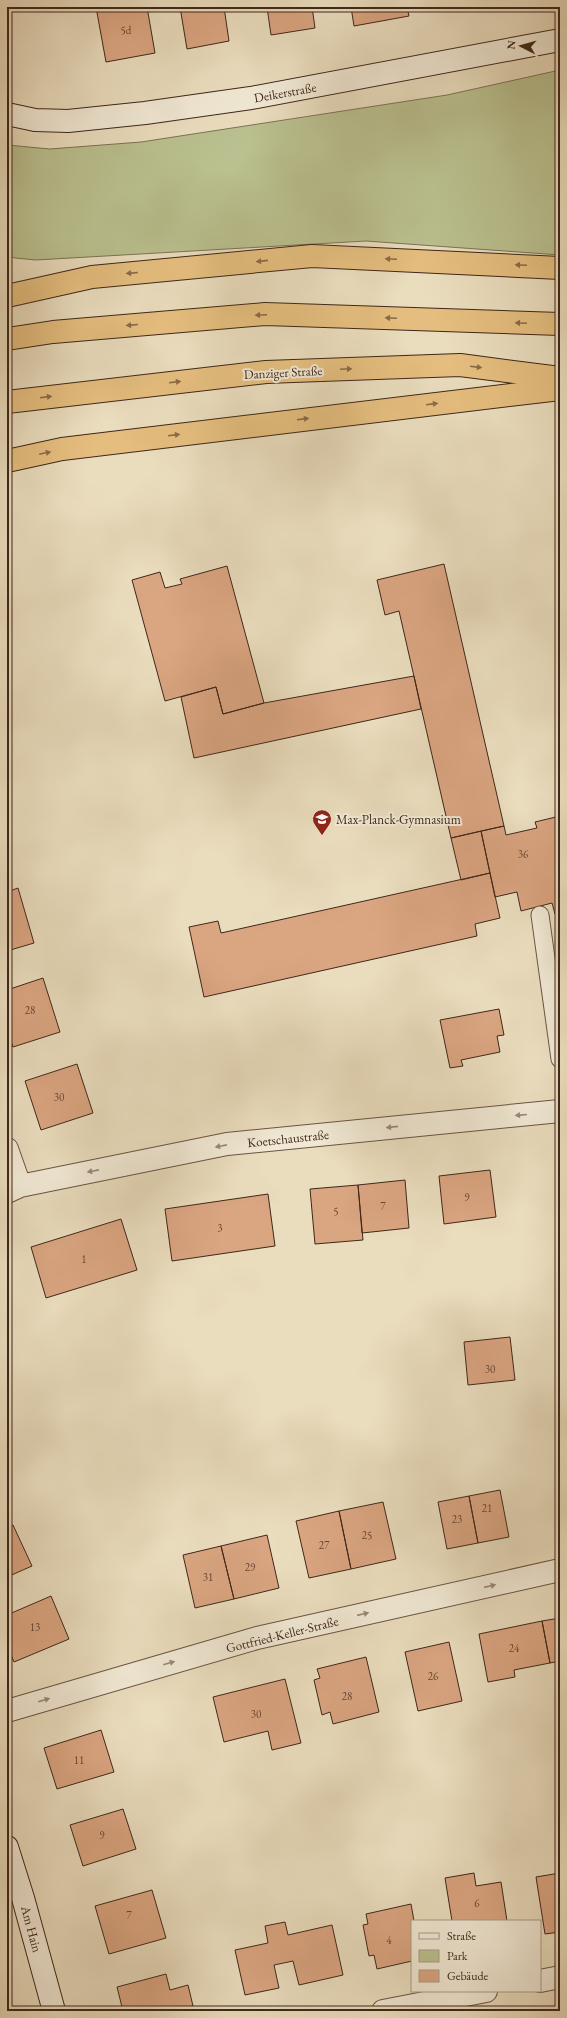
<svg xmlns="http://www.w3.org/2000/svg" width="567" height="2018" viewBox="0 0 567 2018" font-family="'EB Garamond',serif">
<style>
.green{fill:#bac08f;stroke:#7c7454}
.building{fill:#daa581;stroke:#3f271a}
.lines{fill:none;stroke-linecap:round;stroke-linejoin:round}
.lane-casing{stroke:#6a5443;stroke-width:19}
.street-casing{stroke:#6a5443;stroke-width:24}
.secondary-casing{stroke:#3f271a;stroke-width:24}
.highway-casing{stroke:#3f271a;stroke-width:24}
.lane{stroke:#f1e9d5;stroke-width:17}
.street{stroke:#f1e9d5;stroke-width:22}
.secondary{stroke:#f1e9d5;stroke-width:22}
.highway{stroke:#e5be7f;stroke-width:22}
.oneway{fill:#8a6b47}
.oneway2{fill:#988878}
.labels{text-anchor:middle;stroke-width:4;stroke-linejoin:round;paint-order:stroke}
.number-label{font-size:11px;fill:#664634}
.street-label{font-size:13px;fill:#3f271a;stroke:#f1e9d5}
.poi-label{font-size:13px;fill:#3f271a;stroke:#f1e9d5;text-anchor:start}
</style>
<rect width="100%" height="100%" fill="#eaddbe"/>
<filter id="stains"><feTurbulence type="fractalNoise" baseFrequency=".005" numOctaves="4"/><feColorMatrix values="0 0 0 0 .2 0 0 0 0 .09 0 0 0 0 .02 0 0 0 .5 -.17"/></filter>
<radialGradient id="worn" r=".72"><stop offset=".6" stop-color="#630" stop-opacity="0"/><stop offset="1" stop-color="#630" stop-opacity=".3"/></radialGradient>
<!-- green -->
<path class="green" d="M560,70V255L366,241L36,260L15,258L7,256V145L50,149L141,142L447,95Z"/>
<!-- building -->
<path class="building" d="M96,7H147L155,53L106,62Z
M180,7H224L229,41L187,49Z
M267,7H312L315,28L271,35Z
M351,7H407L409,16L354,26Z
M444,564L504,826L451,838L399,611L385,615L377,580Z
M227,566L264,703L223,714L216,687L165,701L132,580L160,572L165,588L182,584L180,579Z
M414,676L421,709L194,758L181,697L216,687L223,714L264,703Z
M560,816V913L555,914L552,903L521,911L517,892L495,897L481,831L504,826L506,835L537,828L535,822Z
M481,831L490,873L461,880L451,838Z
M490,873L500,918L475,924L477,936L204,997L189,927L218,921L221,933Z
M18,888L34,943L7,951V892Z
M43,978L60,1032L13,1047L7,1029V990Z
M499,1009L504,1035L497,1036L500,1052L461,1060L463,1066L450,1068L440,1020Z
M77,1064L93,1113L41,1130L25,1081Z
M490,1170L496,1217L444,1224L439,1176Z
M405,1180L409,1228L362,1233L358,1185Z
M358,1185L363,1240L315,1244L310,1189Z
M268,1194L275,1246L172,1261L165,1209Z
M121,1219L137,1270L46,1298L31,1247Z
M510,1337L515,1380L468,1385L464,1342Z
M500,1490L509,1537L478,1543L469,1496Z
M469,1496L478,1543L447,1549L438,1502Z
M383,1502L396,1559L351,1569L339,1511Z
M339,1511L351,1569L309,1578L296,1521Z
M13,1525L32,1566L7,1577V1527Z
M267,1535L279,1588L234,1599L221,1546Z
M221,1546L234,1599L195,1608L183,1555Z
M51,1596L69,1639L14,1662L7,1646V1615Z
M560,1618V1661L550,1663L542,1621Z
M542,1621L550,1663L514,1670L515,1677L488,1682L479,1634Z
M449,1642L462,1701L418,1711L405,1652Z
M366,1657L379,1712L333,1724L330,1712L322,1715L314,1680L320,1678L317,1669Z
M285,1679L301,1743L272,1750L268,1731L224,1742L213,1697Z
M101,1730L114,1772L57,1789L44,1748Z
M123,1809L136,1849L83,1866L70,1825Z
M474,1873L476,1886L501,1882L507,1921H452L445,1878Z
M560,1873V1932L545,1934L536,1877Z
M152,1890L166,1938L109,1954L95,1906Z
M411,1904L414,1921H412V1961L377,1969L374,1955L369,1956L363,1925L368,1924L366,1914Z
M285,1922L288,1935L332,1925L343,1975L299,1985L293,1961L274,1965L279,1988L245,1995L235,1950L268,1943L265,1926Z
M166,1974L170,1990L188,1985L193,2006L173,2011H123L117,1987Z"/>
<g class="lines">
<!-- lane casing -->
<g class="lane-casing">
<path id="lane" d="M540,915L560,1059"/>
</g>
<!-- street casing -->
<g class="street-casing">
<path id="street" d="M7,1149L20,1186
M7,1192L20,1186L227,1144L560,1111
M7,1711L257,1638L560,1570
M540,1981L560,1977
M383,2011L486,1991"/>
</g>
<!-- secondary casing -->
<g class="secondary-casing">
<path id="secondary" d="M7,114L35,120L68,121L145,113L251,98L560,40
M7,1847L23,1898L54,2011"/>
</g>
<!-- highway casing -->
<g class="highway-casing">
<path id="highway" d="M7,296L92,277L312,256L560,268
M7,339L53,332L265,314L560,324
M7,402L266,372L460,365L560,378
M7,461L62,449L560,389"/>
</g>
<!-- lane -->
<use href="#lane" class="lane"/>
<!-- street -->
<use href="#street" class="street"/>
<!-- secondary -->
<use href="#secondary" class="secondary"/>
<!-- highway -->
<use href="#highway" class="highway"/>
</g>
<!-- one-way arrows -->
<defs><path id="oneway-solid" d="M-6-.8H1V-3.2L6.5 0L1 3.2V.8H-6Z"/></defs>
<g class="oneway">
<use href="#oneway-solid" transform="translate(391 259) rotate(-177)"/>
<use href="#oneway-solid" transform="translate(262 261) rotate(174)"/>
<use href="#oneway-solid" transform="translate(521 265) rotate(-177)"/>
<use href="#oneway-solid" transform="translate(132 273) rotate(175)"/>
<use href="#oneway-solid" transform="translate(261 315) rotate(177)"/>
<use href="#oneway-solid" transform="translate(391 318) rotate(-178)"/>
<use href="#oneway-solid" transform="translate(521 323) rotate(-178)"/>
<use href="#oneway-solid" transform="translate(132 325) rotate(175)"/>
<use href="#oneway-solid" transform="translate(476 367) rotate(7)"/>
<use href="#oneway-solid" transform="translate(346 369) rotate(-2)"/>
<use href="#oneway-solid" transform="translate(175 382) rotate(-7)"/>
<use href="#oneway-solid" transform="translate(46 397) rotate(-7)"/>
<use href="#oneway-solid" transform="translate(432 404) rotate(-7)"/>
<use href="#oneway-solid" transform="translate(303 419) rotate(-7)"/>
<use href="#oneway-solid" transform="translate(174 435) rotate(-7)"/>
<use href="#oneway-solid" transform="translate(45 453) rotate(-12)"/>
</g>
<g class="oneway2">
<use href="#oneway-solid" transform="translate(521 1115) rotate(175)"/>
<use href="#oneway-solid" transform="translate(392 1127) rotate(174)"/>
<use href="#oneway-solid" transform="translate(221 1146) rotate(169)"/>
<use href="#oneway-solid" transform="translate(93 1171) rotate(169)"/>
<use href="#oneway-solid" transform="translate(490 1586) rotate(-13)"/>
<use href="#oneway-solid" transform="translate(363 1614) rotate(-13)"/>
<use href="#oneway-solid" transform="translate(169 1663) rotate(-16)"/>
<use href="#oneway-solid" transform="translate(44 1700) rotate(-16)"/>
</g>
<!-- icons -->
<defs>
<g id="school-pin" transform="scale(1)"><path d="M0 17L-7.5 6A9.5 9.5 0 1 1 7.5 6Z" fill="#8f2418" stroke="#f1e9d5"/><path d="M0-5L7-2L0 1L-7-2ZM-4 1L0 2.5L4 1V4Q0 6-4 4Z" fill="#fff"/></g>
</defs>
<g fill-rule="evenodd">
<use href="#school-pin" x="322" y="819"/>
</g>
<g class="labels">
<!-- number labels -->
<g class="number-label">
<text x="126" y="34">5d</text>
<text x="523" y="858">36</text>
<text x="30" y="1014">28</text>
<text x="59" y="1101">30</text>
<text x="467" y="1201">9</text>
<text x="383" y="1210">7</text>
<text x="336" y="1215">5</text>
<text x="220" y="1232">3</text>
<text x="84" y="1263">1</text>
<text x="490" y="1373">30</text>
<text x="487" y="1512">21</text>
<text x="457" y="1523">23</text>
<text x="367" y="1539">25</text>
<text x="324" y="1549">27</text>
<text x="250" y="1571">29</text>
<text x="208" y="1581">31</text>
<text x="35" y="1631">13</text>
<text x="514" y="1652">24</text>
<text x="433" y="1680">26</text>
<text x="347" y="1700">28</text>
<text x="256" y="1718">30</text>
<text x="79" y="1764">11</text>
<text x="102" y="1839">9</text>
<text x="477" y="1907">6</text>
<text x="129" y="1919">7</text>
<text x="389" y="1944">4</text>
</g>
<!-- street labels -->
<g class="street-label">
<text transform="translate(285 92) rotate(-10)" y="5">Deikerstraße</text>
<text transform="translate(283 372) rotate(-3)" y="5">Danziger Straße</text>
<text transform="translate(288 1138) rotate(-6)" y="5">Koetschaustraße</text>
<text transform="translate(282 1634) rotate(-14)" y="5">Gottfried-Keller-Straße</text>
<text transform="translate(32 1929) rotate(75)" y="5">Am Hain</text>
</g>
<!-- poi labels -->
<g class="poi-label">
<text x="336" y="824">Max-Planck-Gymnasium</text>
</g>
</g>
<!-- margin -->
<rect width="567" height="2018" fill="none" stroke="#eaddbe" stroke-width="24"/>
<rect x="8" y="8" width="551" height="2002" fill="none" stroke="#3f271a" stroke-width="2"/>
<rect x="12" y="12" width="543" height="1994" fill="none" stroke="#3f271a"/>
<!-- legend -->
<rect x="411" y="1920" width="130" height="72" fill="#f1e9d5" stroke="#aa9b8a"/>
<rect x="419" y="1933" width="20" height="6" fill="#f1e9d5" stroke="#aa9b8a"/>
<text x="447" y="1940" font-size="12" fill="#3f271a">Straße</text>
<rect x="419" y="1950" width="20" height="12" fill="#bac08f" stroke="#aa9b8a"/>
<text x="447" y="1960" font-size="12" fill="#3f271a">Park</text>
<rect x="419" y="1970" width="20" height="12" fill="#daa581" stroke="#aa9b8a"/>
<text x="447" y="1980" font-size="12" fill="#3f271a">Gebäude</text>
<!-- north arrow -->
<g transform="translate(521 46) rotate(276)" stroke="#f1e9d5" stroke-width="3" paint-order="stroke">
<path d="M0-3L7 15L0 10L-7 15Z" fill="#3f271a"/>
<text y="-6" font-size="11" font-weight="bold" text-anchor="middle" fill="#3f271a">N</text>
</g>
<rect width="100%" height="100%" filter="url(#stains)"/>
<rect width="100%" height="100%" fill="url(#worn)"/>
</svg>
